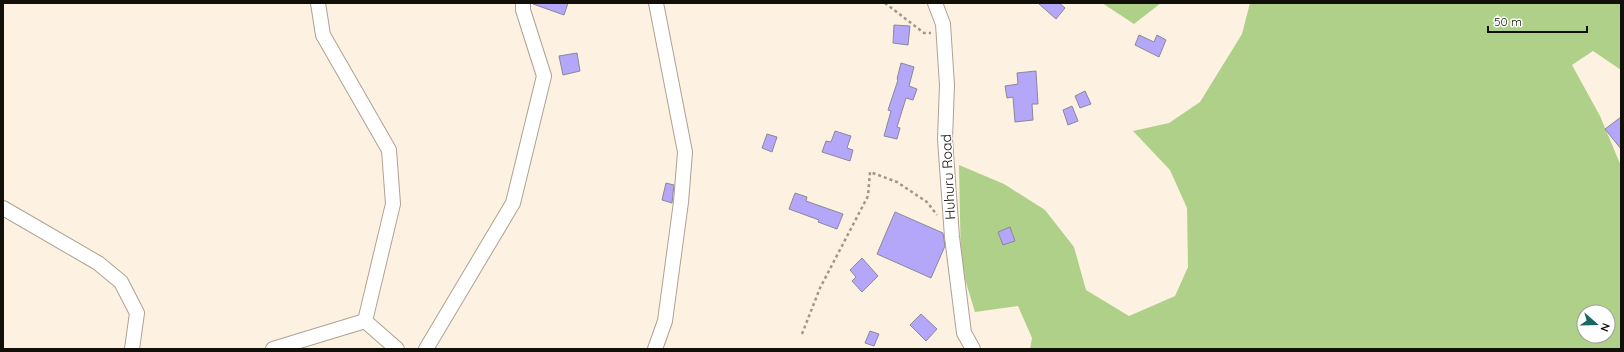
<svg xmlns="http://www.w3.org/2000/svg" width="1624" height="352" viewBox="0 0 1624 352" font-family="Quicksand,sans-serif">
<style>
.green{fill:#aed089;fill-rule:evenodd}
.building{fill:#b4a6f9;stroke:#8a8899}
.lines{fill:none;stroke-linecap:round;stroke-linejoin:round}
.street-casing{stroke:#ada293;stroke-width:16}
.path{stroke:#9f978a;stroke-width:2.5;stroke-dasharray:3 3;stroke-linecap:butt}
.street{stroke:#fff;stroke-width:14}
.labels{text-anchor:middle;stroke-width:3;stroke-linejoin:round;paint-order:stroke}
.street-label{font-size:14px;fill:#120f09;stroke:#fff}
</style>
<rect width="100%" height="100%" fill="#fdf2e1"/>
<!-- green -->
<path class="green" d="M1102,3H1161L1134,24Z
M1250,3H1621V70L1593,51L1572,65L1600,116L1621,166V349H1030L1032,338L1018,306L975,312L961,266L959,165L1004,184L1045,210L1074,247L1086,290L1129,316L1175,296L1188,267L1187,208L1170,170L1133,131L1169,123L1200,102L1242,34ZM1584,312H1608V336H1584Z"/>
<!-- building -->
<path class="building" d="M534,3H568L564,15L533,4Z
M1038,3H1059L1065,8L1056,19Z
M894,25L910,26L908,45L893,43Z
M1139,35L1154,42L1157,35L1166,40L1159,57L1135,45Z
M577,53L580,71L563,75L559,56Z
M901,63L914,67L909,86L917,89L913,100L906,98L897,127L900,128L897,139L884,136L891,111L888,110L898,80L897,79Z
M1036,71L1038,104H1032L1033,120L1015,122L1013,97L1007,98L1005,86L1018,84L1017,73Z
M1085,91L1091,104L1080,108L1075,96Z
M1072,106L1078,121L1068,125L1063,110Z
M1621,117V149L1605,129Z
M835,131L851,136L847,148L853,150L850,161L822,152L826,141L831,142Z
M767,134L777,137L772,152L762,148Z
M666,183L674,185L672,203L662,200Z
M795,193L807,197L806,201L843,214L837,229L818,222L819,220L789,209Z
M895,212L943,233L945,246L931,278L877,254Z
M1010,227L1015,241L1003,245L998,232Z
M862,258L878,276L862,292L852,281L856,277L850,270Z
M921,314L937,329L926,341L910,325Z
M870,331L879,334L874,346L865,343Z"/>
<g class="lines">
<!-- street casing -->
<g class="street-casing">
<path id="street" d="M318,3L323,35L389,150L393,204L365,321L397,349
M935,3L943,24L947,85L945,139L952,237L964,333L973,349
M3,208L98,263L121,282L137,313L132,349
M273,349L365,321
M426,349L513,203L544,76L523,10V3
M655,349L665,321L681,202L685,152L656,3"/>
</g>
<!-- path -->
<path class="path" d="M885,3L924,33H931
M802,334L820,288L868,196L870,172L897,182L927,202L937,215"/>
<!-- street -->
<use href="#street" class="street"/>
</g>
<g class="labels">
<!-- street labels -->
<g class="street-label">
<text transform="translate(948 177) rotate(-93)" y="5">Huhuru Road</text>
</g>
</g>
<!-- border -->
<rect width="1624" height="352" fill="none" stroke="#120f09" stroke-width="8"/>
<!-- north arrow -->
<g transform="translate(1596 324) rotate(110)"><circle r="19" fill="#ffffff" stroke="#a09f9d"/>
<path d="M0-3L7 15L0 10L-7 15Z" fill="#196663"/>
<text y="-6" font-size="11" font-weight="bold" text-anchor="middle" fill="#120f09">N</text>
</g>
<!-- scale -->
<path d="M1488 26v6h99v-6" fill="none" stroke="#120f09" stroke-width="2"/>
<text x="1494" y="26" font-size="12" fill="#120f09" stroke="#ffffff" stroke-width="3" paint-order="stroke">50 m</text>
</svg>
